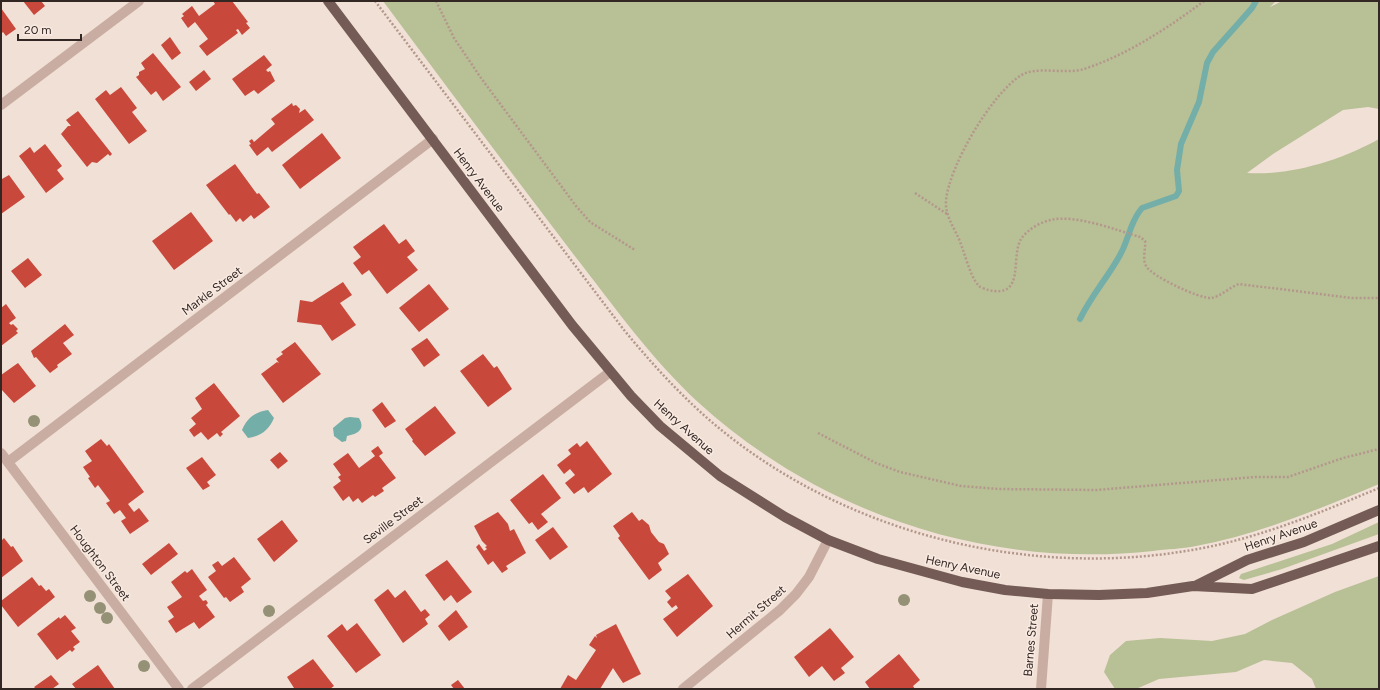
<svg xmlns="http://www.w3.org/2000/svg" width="1380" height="690" viewBox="0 0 1380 690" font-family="Figtree,sans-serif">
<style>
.green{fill:#b8c096}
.water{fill:#74aea8}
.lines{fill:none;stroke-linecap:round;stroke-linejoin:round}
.stream{stroke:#74aea8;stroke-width:6}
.building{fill:#c9483c}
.path{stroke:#b4978c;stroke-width:2.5;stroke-dasharray:2 2;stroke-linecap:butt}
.minor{stroke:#c9ada2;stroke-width:10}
.major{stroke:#755b55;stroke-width:10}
.tree{fill:#959176}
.labels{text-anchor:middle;stroke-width:3;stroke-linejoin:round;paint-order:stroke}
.street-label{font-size:12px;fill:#332724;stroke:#f9eae1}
</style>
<rect width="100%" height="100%" fill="#f1e0d5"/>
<!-- green -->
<path class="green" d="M383,1H1276L1270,7L1282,1H1379V109L1368,107L1343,110L1273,154L1247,173C1290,176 1342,160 1379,139V484C1319,509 1260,534 1196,546C1182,549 1167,549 1153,551C988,569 821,514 699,403C651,359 614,306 574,255C510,171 446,86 383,1Z
M1379,522V534L1282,569L1244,580L1239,578L1241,574L1332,544Z
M1379,576V689H1316L1312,679L1292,663L1264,660L1236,672L1159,679L1136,689H1115L1104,672L1110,655L1126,641L1160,638L1212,641L1245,634L1272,620L1335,592Z"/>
<!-- water -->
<path class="water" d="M268,410L274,418C269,430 261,436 248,438L242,430C247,418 255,412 268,410Z
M350,417L359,418C366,430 357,434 347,436L346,441L342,442L334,436L333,428L345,418Z"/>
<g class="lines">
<!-- stream -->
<path class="stream" d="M1080,319C1091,296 1108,277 1120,255C1128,241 1130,224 1139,212L1142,208L1176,196L1179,191L1177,170L1181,144L1199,102L1207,63L1213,52L1252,8L1256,1"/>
</g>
<!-- building -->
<path class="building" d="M23,1H41L45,6L34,15Z
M213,1H232L248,22L246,23L250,28L242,35L238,29L236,30L238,33L207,56L199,46L208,39L195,22L188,28L181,18L184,16L182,14L192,6L199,16L215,4Z
M1,8L16,29L6,36L3,32L1,34Z
M170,37L181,53L172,60L161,45Z
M153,53L181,87L163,101L156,91L151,95L136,77L139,75V72L145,69L141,63Z
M264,55L272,65L266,70L268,72L270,71L275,81L258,94L254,90L245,96L232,79Z
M204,70L211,79L196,91L189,82Z
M121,87L137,108L132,112L147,131L129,144L95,99L106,90L110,95Z
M292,103L293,106L296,105L300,109L299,113L305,109L314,120L272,152L268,147L257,156L249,145L251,144L249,141L252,139L254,142L275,124L271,119Z
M78,111L112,154L110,156L108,154L97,163L92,162L87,167L61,134L68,126H71L66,120Z
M322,133L341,158L300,189L282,165Z
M45,144L62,166L57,170L64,179L46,193L19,156L30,147L34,153Z
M235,164L257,194L259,193L270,207L254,219L251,215L243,222L240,218L236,222L230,214L229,215L206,185Z
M9,175L25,197L1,214V177L2,179Z
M191,212L213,241L174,270L152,241Z
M384,224L399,244L406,239L415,251L407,257L418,270L387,294L369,270L362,275L353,263L361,257L353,247Z
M28,258L42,275L25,288L11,271Z
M343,282L352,295L340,303L356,325L332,341L321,325L297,322L300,300L312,302Z
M429,284L449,309L419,332L399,308Z
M6,304L16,318L9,323L11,325L13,324L18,329L16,331L18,333L1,346V308Z
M65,324L74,335L63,343L72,354L57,365L58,367L50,373L36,357L34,358L31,351Z
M427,338L440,355L424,367L411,349Z
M295,342L321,374L283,403L261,374L277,362L279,363L276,359L283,354L281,352Z
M483,354L494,368L497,366L512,389L488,407L460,371Z
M18,363L36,386L14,403L1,389V375Z
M214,383L240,416L221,432L223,434L220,437L217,433L208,440L201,432L194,437L189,430L196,424L191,418L202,409L195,398Z
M382,402L396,421L385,428L372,410Z
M435,406L456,433L425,456L412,441L413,440L405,429Z
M101,439L107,446L109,444L144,492L128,504L134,512L139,508L149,521L130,534L121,521L126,518L120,510L114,514L106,503L110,501L98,485L95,488L88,478L90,477L83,467L92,461L85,451Z
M587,441L612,474L588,493L584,487L574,494L565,483L575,475L570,469L564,474L557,465L571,454L568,450L577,443L580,447Z
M378,446L383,453L379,456L396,478L382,488L384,491L375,497L373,495L362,503L358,498L353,502L349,496L343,501L333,487L341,481L338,477L341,475L333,464L348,453L359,468L375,456L371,451Z
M280,452L288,461L278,469L270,460Z
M202,457L216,475L207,482L210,486L203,490L186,468Z
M543,474L561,498L541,514L548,522L538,530L532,522L529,524L510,500Z
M498,512L508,524L510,531L514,529L526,553L506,566L508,569L502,573L493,561L488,565L476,547L479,544L484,551L487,549L485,547L487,546L482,541L474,526Z
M632,512L639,521L642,519L649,525L651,532L659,542L664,544L669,554L658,563L662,570L649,580L618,538L620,536L613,526Z
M282,520L298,541L274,562L257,539Z
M553,527L568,547L550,560L535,540Z
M4,538L11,547L13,546L23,561L1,578V541Z
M169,543L178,554L151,575L142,564Z
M234,557L251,579L241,587L244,592L230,602L226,597L224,598L208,577L216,571L212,565L218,561L222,566Z
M447,560L472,592L457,603L451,595L444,601L425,575Z
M192,569L207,590L199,596L203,601L206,600L208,603L206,605L215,617L199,629L194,622L176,633L168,621L174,617L167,607L182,597L171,582L185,571L187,573Z
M688,574L713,606L677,637L663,619L678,608L676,605L672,608L667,602L671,598L665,591Z
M32,577L39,586L41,585L46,591L49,589L55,597L18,627L1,605V601Z
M388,589L395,598L405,590L421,612L425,609L430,615L425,619L428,624L403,643L374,600Z
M456,610L468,627L449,641L438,626Z
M65,615L76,628L71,631L80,642L73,647L75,649L72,652L70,650L57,660L37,634L59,617L60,619Z
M357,623L381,655L356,673L327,636L342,624L347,631Z
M616,624L641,674L623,683L613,668L600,689H560L568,675L576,680L596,650L589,645L595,636L597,638L596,635Z
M830,628L854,657L841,668L845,673L834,681L822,666L809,677L794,657Z
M899,654L920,680L913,686L915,689H870L865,682Z
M313,659L334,686L330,689L294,688L287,677Z
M98,665L115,689H76L72,684Z
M51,675L59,684L52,689H36L34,687Z
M458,680L465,689H454L451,685Z"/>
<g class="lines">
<!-- path -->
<path class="path" d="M375,1L624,330C657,370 693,409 734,440C867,541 1045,580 1208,547C1267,535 1324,511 1379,488
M436,1L454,38L481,78L576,206L590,222L635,250
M1204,1C1168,28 1127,55 1084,69C1065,75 1035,65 1020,76C991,95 949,166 946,201C945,214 952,224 957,235C964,248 969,276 979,286C981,288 986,289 988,290C1026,299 1010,258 1021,239C1027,230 1040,222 1051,220C1075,214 1116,230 1140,237L1145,241C1146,249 1142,258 1146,266C1151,276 1200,299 1211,298C1220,297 1230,287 1239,284L1352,298H1379
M915,193L947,214
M818,433L876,463L900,472L961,486L999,489L1096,490L1255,477H1288L1343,458L1379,449"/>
<!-- minor -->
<path class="minor" d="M1,105L139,1
M1,453L179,689
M8,462L433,139
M192,689L610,372
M683,689L780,610L796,594L809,577L828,540
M1041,689L1048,594"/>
<!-- major -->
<path class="major" d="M328,1L572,325L631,396L660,426L720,476L785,517L828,540L878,559L962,582L1005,590L1048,594L1099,595L1147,593L1193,586L1252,589L1379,546
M1195,586L1247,560L1304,542L1379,510"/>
</g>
<!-- trees -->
<g class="tree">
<circle cx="34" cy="421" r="6"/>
<circle cx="90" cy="596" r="6"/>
<circle cx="904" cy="600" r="6"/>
<circle cx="100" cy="608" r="6"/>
<circle cx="269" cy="611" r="6"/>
<circle cx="107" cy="618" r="6"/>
<circle cx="144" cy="666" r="6"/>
</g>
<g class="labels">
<!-- street labels -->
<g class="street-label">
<text transform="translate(479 180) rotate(53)" y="4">Henry Avenue</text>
<text transform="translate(212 291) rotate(-37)" y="4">Markle Street</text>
<text transform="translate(684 427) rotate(42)" y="4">Henry Avenue</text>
<text transform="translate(393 520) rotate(-37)" y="4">Seville Street</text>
<text transform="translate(1281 535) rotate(-19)" y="4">Henry Avenue</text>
<text transform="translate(100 563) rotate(53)" y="4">Houghton Street</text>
<text transform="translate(963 567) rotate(12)" y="4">Henry Avenue</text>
<text transform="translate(756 612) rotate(-41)" y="4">Hermit Street</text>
<text transform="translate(1031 640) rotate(-85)" y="4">Barnes Street</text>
</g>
</g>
<!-- border -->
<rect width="1380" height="690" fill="none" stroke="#332724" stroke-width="4"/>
<!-- scale -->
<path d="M18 34v6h63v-6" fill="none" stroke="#332724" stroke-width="2"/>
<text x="24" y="34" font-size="12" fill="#332724" stroke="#f9eae1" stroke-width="3" paint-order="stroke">20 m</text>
</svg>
